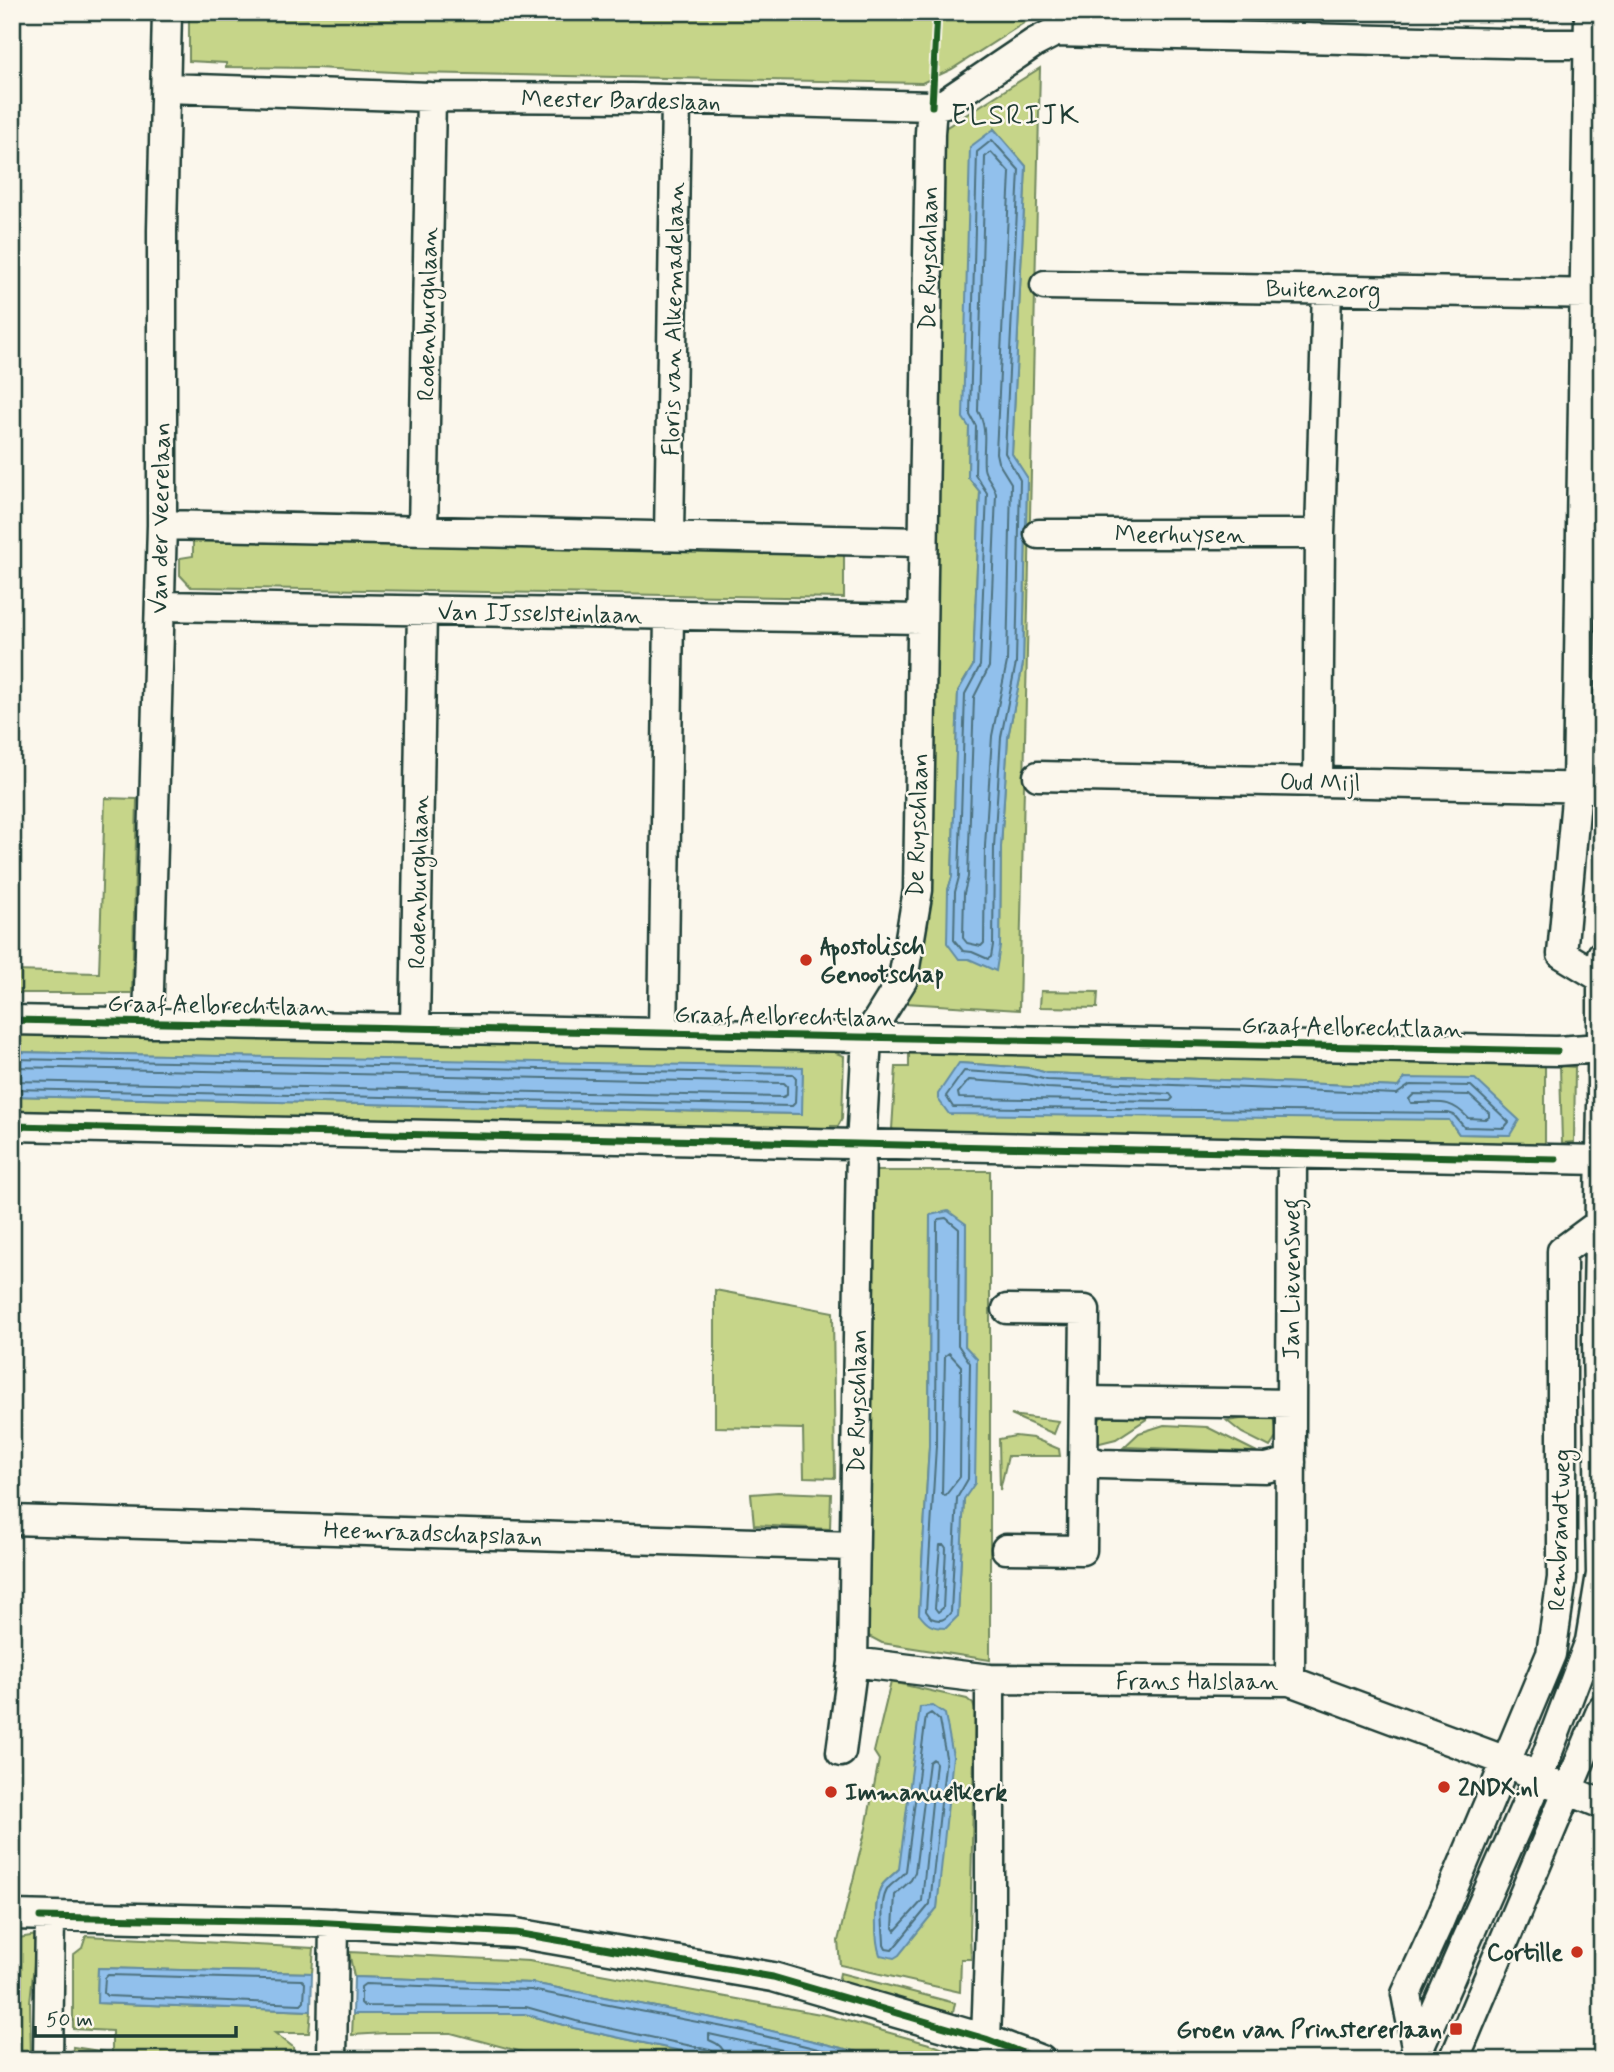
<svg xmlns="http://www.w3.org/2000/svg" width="1614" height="2072" viewBox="0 0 1614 2072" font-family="Mynerve,sans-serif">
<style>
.built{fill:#f3e1d1}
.green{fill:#c6d589;stroke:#72895e;stroke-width:2;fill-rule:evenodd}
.water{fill:#91c0ec;stroke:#638ca2;stroke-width:2}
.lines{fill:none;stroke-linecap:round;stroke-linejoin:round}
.shore{stroke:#4d717e;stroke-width:2}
.minor-casing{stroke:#1f3d34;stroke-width:33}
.minor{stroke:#fbf7ec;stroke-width:28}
.cycleway-casing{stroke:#fbf7ec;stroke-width:11}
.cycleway{stroke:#1b5e20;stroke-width:7}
.poi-dot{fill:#c8321e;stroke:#fbf7ec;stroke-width:2.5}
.labels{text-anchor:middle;stroke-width:5;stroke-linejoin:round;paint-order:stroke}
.street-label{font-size:24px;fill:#1f3d34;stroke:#fbf7ec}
.poi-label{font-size:24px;font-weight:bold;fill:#1f3d34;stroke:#fbf7ec;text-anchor:start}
.quarter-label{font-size:28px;letter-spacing:2px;fill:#1f3d34;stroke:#fbf7ec}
</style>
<rect width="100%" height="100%" fill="#fbf7ec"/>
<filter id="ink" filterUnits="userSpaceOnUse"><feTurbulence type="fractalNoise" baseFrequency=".0143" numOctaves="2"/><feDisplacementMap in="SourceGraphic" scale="14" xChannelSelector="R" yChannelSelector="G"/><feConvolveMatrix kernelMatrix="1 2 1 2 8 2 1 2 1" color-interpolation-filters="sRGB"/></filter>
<g filter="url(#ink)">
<!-- built -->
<path class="built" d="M412,2049L453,2051L497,2060H368V2050Z"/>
<!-- green -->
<path class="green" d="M189,12H1041L952,69L922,83L413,73L316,68L226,67V63L189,61Z
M1040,68L1019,1010L905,1003L901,989L941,126L945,128ZM994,129L1026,166L1012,454L1027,478L1023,664L1008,737L1001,847L1000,946L948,890L952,877L958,691L973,666L980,492L968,477L969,427Z
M193,541L844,552V598L191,587L180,575V558L193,556Z
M105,798L137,799L132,993H12V971L99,973Z
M1041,991L1098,992L1097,1008L1040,1007Z
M12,1031L836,1046V1053L844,1056L842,1119L838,1126H831V1133L12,1119V1096L801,1114L803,1068L12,1052Z
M909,1047L1545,1060V1150L906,1136L892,1129L896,1067H909ZM960,1063L1029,1068L1047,1073L1398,1087L1406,1078L1510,1135L1459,1134L1449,1120L939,1094Z
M1560,1066L1575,1067L1574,1142L1562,1143Z
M865,1171H990V1660L882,1643L863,1633ZM930,1215L966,1225L964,1498L958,1616L919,1614L929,1446Z
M715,1290L833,1312L835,1478L804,1477L803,1429L715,1427Z
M1114,1407L1125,1417L1148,1418L1116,1439L1096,1444C1094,1427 1097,1415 1114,1407Z
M1274,1414L1277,1436L1270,1447L1242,1433L1227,1421Z
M1011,1415L1059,1421L1054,1434Z
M1164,1425L1207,1427L1257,1452L1124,1447L1139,1433Z
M1015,1436L1033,1438L1059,1449L1060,1456H1008L1000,1490L999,1439Z
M778,1492L831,1494L830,1529L754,1525L751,1494Z
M891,1682L967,1699L973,1704L975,1710L970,1935L971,1959H961L960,1992L840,1965L838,1941L866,1828L879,1760L874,1752ZM899,1869L940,1872L937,1908L881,1955C875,1941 873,1896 883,1884C887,1879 894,1874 899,1869Z
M37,1935L30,2002L31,2060H12V1939Z
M86,1936L314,1948L312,1973L98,1968L97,2003L311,2011L309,2033H275L293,2047L294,2060H72L73,2047L112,2053V2031L73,2029V1955L82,1948Z
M349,1952L529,1961L826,2015L933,2045L973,2060H891L743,2024L532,1983L354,1977Z
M840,1973L955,2003L953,2013L838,1983Z
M353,2014H525L574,2028L723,2060H552L451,2033H386L352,2035Z"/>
<!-- water -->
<path class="water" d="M994,129L1026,166L1012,454L1027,477L1023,664L1008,737L1001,847L1000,946L996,971L969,959H959L947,943L948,890L952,877L958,691L973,666L980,492L968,477L969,427L963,418L970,147Z
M12,1052L803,1067L802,1114L12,1096Z
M959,1063L1029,1068L1047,1073L1398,1087L1405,1078L1475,1079L1519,1120L1510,1135L1459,1134L1449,1120L949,1114L938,1099V1094Z
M948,1211L966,1224L965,1346L977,1359L975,1483L964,1499L958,1616L946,1628C932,1628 927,1625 919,1614L929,1446L930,1215Z
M933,1706L945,1714L953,1756L937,1908L899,1955L894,1958L880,1955C875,1941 873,1896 883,1884C887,1879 894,1874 899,1869L920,1707Z
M98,1968L312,1973L311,2011L97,2003Z
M354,1977L532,1983L743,2024L891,2060H723L574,2028L525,2014H353Z"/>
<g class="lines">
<!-- shore -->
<path class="shore" d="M992,140L1019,170L1005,453L1020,480L1016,663L1001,737L994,847L993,945L991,957L988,959L972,952L963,951L954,940L955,892L959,877L965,694L980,666L987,493L975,474L976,426L970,415L977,152Z
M991,152L1010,173L996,453L998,462L1011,483L1007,662L992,736L985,846L984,943L981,946L967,943L963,938L964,893L968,877L974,697L989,667L996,494C994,483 985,477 984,468C982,448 989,430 978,411L985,157Z
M12,1059L793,1074L796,1078L795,1103L792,1106L12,1089
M12,1067L784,1083L787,1086V1095L783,1097L12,1081
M964,1071L1027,1075L1047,1080L1397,1094L1410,1085L1471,1086L1509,1122L1504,1128L1464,1127L1454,1115L1448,1113L953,1107L946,1096Z
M969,1080L1026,1084L1047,1088L1170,1094L1173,1098L1170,1101L959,1098L958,1093Z
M1414,1094L1469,1095L1489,1113V1117L1486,1119L1468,1118C1449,1097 1437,1104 1411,1103L1409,1099Z
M946,1218L959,1229L958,1345L970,1363L968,1479L957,1498L951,1612C945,1620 941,1622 931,1618L926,1611L936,1446L937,1222L939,1219Z
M949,1353L961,1366L960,1477L945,1496L942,1493L945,1356Z
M940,1545H944L946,1548L943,1608L938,1612L935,1608Z
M931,1713L939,1720L946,1757L930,1904L892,1950L886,1949L884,1945C884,1929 878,1900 889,1887C895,1881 901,1878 906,1871L926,1716Z
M933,1759L936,1763L922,1901L895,1931L893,1928L895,1895L911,1880L915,1872L929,1762Z
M108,1975L302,1980L305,1983L304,2001L301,2004L107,1996L104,1993L105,1978Z
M716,2060L715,2054L710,2050L576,2021L526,2007L364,2006L361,2003V1987L365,1984L531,1990L739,2030L864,2060
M725,2060C725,2048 719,2044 709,2040V2034L829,2060"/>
<!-- minor casing -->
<g class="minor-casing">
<path id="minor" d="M1589,12L1577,788L1562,954L1600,977
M166,88L431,97L632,98L932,106L945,103L1034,43L1055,32L1546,44H1588L1602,42
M1045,285L1602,294
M162,525L922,542
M423,531L431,97
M1039,534H1320
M669,536L676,101
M160,606L921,619
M1038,776L1602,788
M1318,782L1320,534L1327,289
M1602,955V1098
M12,1020L1557,1051L1601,1048
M148,1023L162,525V230L167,12
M415,1028L422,610
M663,1033L669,615
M12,1126L1601,1160
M1084,1401L1291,1404
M1084,1458L1100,1464L1177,1466L1266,1468L1291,1462
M12,1520L854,1546
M1006,1549L1082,1550L1085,1310L1007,1309
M853,1662L990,1679L1290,1681L1506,1761L1538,1778L1602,1804
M1290,1681L1292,1154
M841,1752L853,1662L861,1145L867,1037L903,979L918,890L930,133L932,106
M12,1915L311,1922L516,1933L773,1977L986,2039L1041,2060
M986,2039L990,1927V1679
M1417,2052L1406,1994L1438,1924L1551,1654L1562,1578V1251L1600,1223
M48,2060L50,1917
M332,2060L334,1923
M1414,2060L1538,1778L1590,1641L1601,1574L1597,1339L1602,1104
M1454,2060L1602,1709"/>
</g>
<!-- minor -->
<use href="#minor" class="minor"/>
<!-- cycleway casing -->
<g class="cycleway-casing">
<path id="cycleway" d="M932,106L937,12
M12,1020L1557,1051
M12,1126L1556,1159
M40,1917L311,1922L516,1933L773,1977L986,2039L1041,2060"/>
</g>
<!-- cycleway -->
<use href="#cycleway" class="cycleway"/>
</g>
</g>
<!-- markers -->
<g class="poi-dot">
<circle cx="806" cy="960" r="7"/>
<circle cx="1444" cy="1787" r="7"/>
<circle cx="831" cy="1792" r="7"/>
<circle cx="1577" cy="1952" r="7"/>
<rect x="1449" y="2022" width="14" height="14" rx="3.5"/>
</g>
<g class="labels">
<!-- street labels -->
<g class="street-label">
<text transform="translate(621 100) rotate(1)" y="8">Meester Bardeslaan</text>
<text transform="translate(928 258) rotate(-89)" y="8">De Ruyschlaan</text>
<text transform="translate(1323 289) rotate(1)" y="8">Buitenzorg</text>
<text transform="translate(427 314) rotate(-89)" y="8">Rodenburghlaan</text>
<text transform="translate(673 319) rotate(-89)" y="8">Floris van Alkemadelaan</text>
<text transform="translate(160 518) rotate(-89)" y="8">Van der Veerelaan</text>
<text x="1180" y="542">Meerhuysen</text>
<text transform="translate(540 613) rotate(1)" y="8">Van IJsselsteinlaan</text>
<text transform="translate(1320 782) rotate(1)" y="8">Oud Mijl</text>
<text transform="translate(917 825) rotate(-88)" y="8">De Ruyschlaan</text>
<text transform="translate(418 882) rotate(-89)" y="8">Rodenburghlaan</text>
<text transform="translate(218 1005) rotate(1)" y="8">Graaf Aelbrechtlaan</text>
<text transform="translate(785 1016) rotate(1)" y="8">Graaf Aelbrechtlaan</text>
<text transform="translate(1352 1027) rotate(1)" y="8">Graaf Aelbrechtlaan</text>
<text transform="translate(1291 1279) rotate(-90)" y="8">Jan Lievensweg</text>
<text transform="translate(857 1401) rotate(-89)" y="8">De Ruyschlaan</text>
<text transform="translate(1559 1530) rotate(-88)" y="8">Rembrandtweg</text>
<text transform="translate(433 1533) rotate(2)" y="8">Heemraadschapslaan</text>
<text x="1197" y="1689">Frans Halslaan</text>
</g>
<!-- poi labels -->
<g class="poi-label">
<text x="820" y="954">Apostolisch<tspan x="820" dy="28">Genootschap</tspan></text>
<text x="1458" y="1795">2NDX.nl</text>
<text x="845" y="1800">Immanuëlkerk</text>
<text x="1563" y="1960" text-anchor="end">Cortille</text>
<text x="1442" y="2037" text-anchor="end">Groen van Prinstererlaan</text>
</g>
<!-- quarter labels -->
<g class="quarter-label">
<text x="1016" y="124">ELSRIJK</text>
</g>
</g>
<!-- margin -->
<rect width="1614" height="2072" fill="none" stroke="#fbf7ec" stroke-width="42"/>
<rect x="21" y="21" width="1572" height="2030" fill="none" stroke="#1f3d34" stroke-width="2.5" filter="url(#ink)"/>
<!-- scale -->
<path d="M35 2026v10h201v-10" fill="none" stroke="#1f3d34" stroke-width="3.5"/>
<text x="46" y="2026" font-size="21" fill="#1f3d34" stroke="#fbf7ec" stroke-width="5" paint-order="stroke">50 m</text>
</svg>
